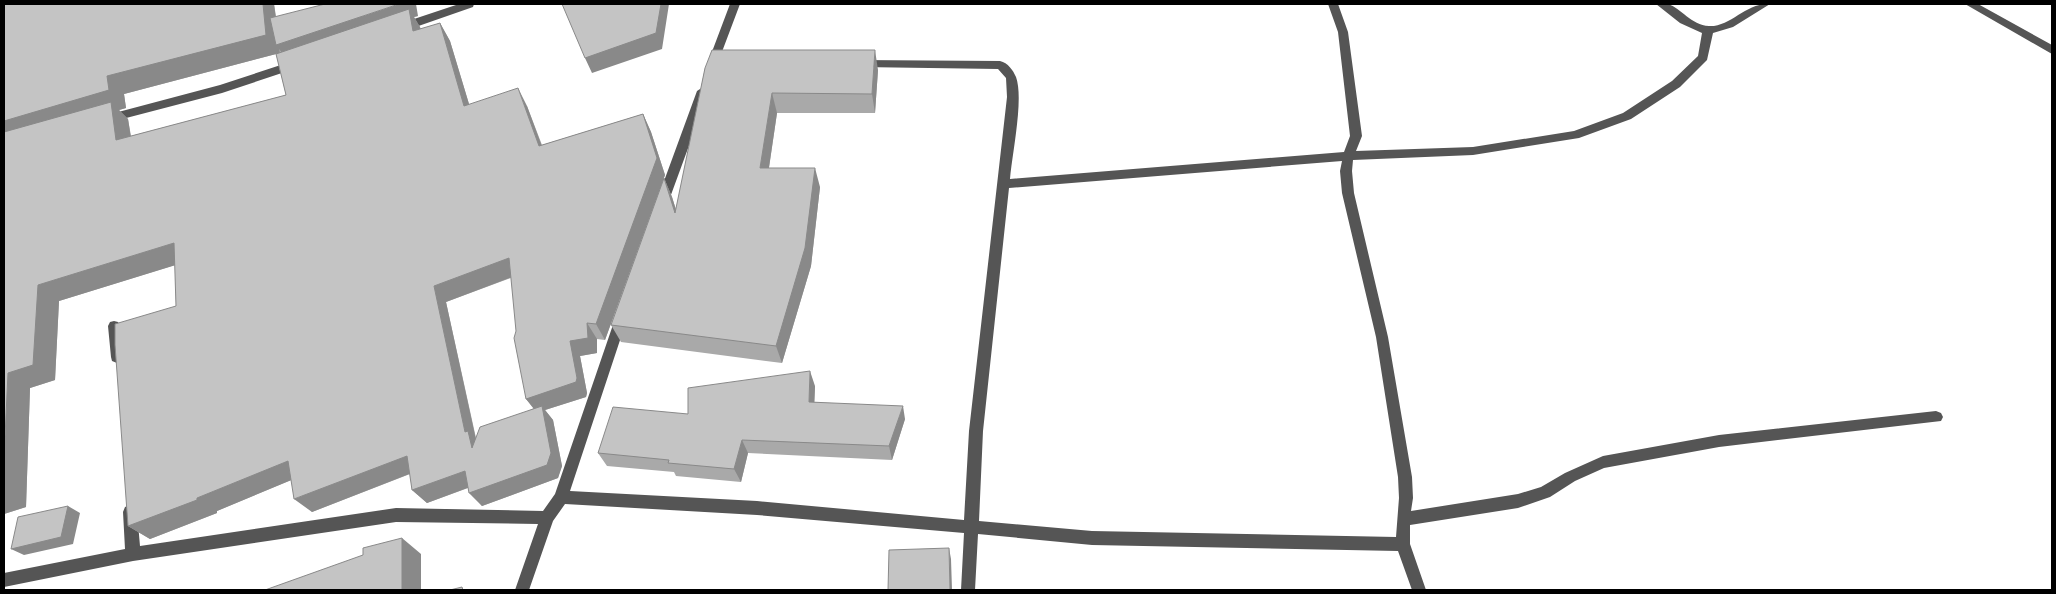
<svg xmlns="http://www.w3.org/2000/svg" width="2056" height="594" viewBox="0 0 2056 594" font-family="Cabin,sans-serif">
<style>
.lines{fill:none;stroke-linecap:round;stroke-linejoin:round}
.minor{fill:#555;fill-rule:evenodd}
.wall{fill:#a9a9a9;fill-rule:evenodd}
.shaded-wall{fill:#898989}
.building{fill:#c4c4c4;stroke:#898989}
</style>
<rect width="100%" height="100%" fill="#fff"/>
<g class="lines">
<!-- minor -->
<path class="minor" d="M459,4H474L473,7L407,30H399L398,27L399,24Z
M730,4H740L717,65L712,69L708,68L707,65Z
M1328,4H1338L1348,32L1362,136L1356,151L1473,147L1574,131L1623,113L1672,81L1698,56L1702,33L1680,23L1656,4C1659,4 1665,3 1668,4C1681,8 1691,25 1709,26C1731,27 1746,2 1770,4L1733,27L1713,33L1707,60L1680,87L1631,119L1579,138L1473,155L1353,160L1352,171L1354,193L1388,337L1412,477L1413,498L1411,511L1518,494L1541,487L1565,473L1603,456L1719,435L1936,411L1941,413L1943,417L1941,421L1719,447L1604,468L1575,481L1550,497L1518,508L1410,525V544L1426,590H1412L1398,551L1092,545L978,534L975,590H961L964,533L757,515L565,504L553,521L529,590H515L538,524L396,522L133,561L4,587V573L125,549L123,512L125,507L130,505L135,507L137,512L140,546L396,508L543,511L555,494L616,316L618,312L622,311L626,312L628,316L570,491L757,501L964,520L969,431L1007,97L1006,78L998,69L861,67L857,66L856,63L857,60L1000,61C1008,63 1013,70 1016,77C1024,99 1012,154 1010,179L1344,152L1350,136L1338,32ZM1342,161L1340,171L1342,193L1376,337L1398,477L1399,498L1396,537L1092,531L979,521L983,431L1009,188Z
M1965,4H1978L2052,45V54Z
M296,60L300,61L301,64L300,67L222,93L107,123L101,119L107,115L220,85Z
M703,87L709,91L668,203L666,206H658L656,203L697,91Z
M114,321L118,322L120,326L123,357L122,361L117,363L112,361L111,357L108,326L110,322Z"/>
</g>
<!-- wall -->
<path class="wall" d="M4,4H274L276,16H418L414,17L421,29L440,23L450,41L469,104L527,106L542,145L643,114L651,132L665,175L605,340L597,339V353L580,356L587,393L586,397L545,410L553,420L562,466L558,478L482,506L468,488L427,503L412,490L410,474L312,512L291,480L217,511V513L150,539L128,526L176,306L175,265L59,301L55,380L30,388L26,507L4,514ZM276,54L286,95L131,136L128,119L119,110L126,108L124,94ZM511,278L526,399L534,408L476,438L446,302Z
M705,68L878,70L875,113H777L769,168L820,187L811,266L782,363L621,342L611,325L664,178L672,197L676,210Z
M815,386L814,402L905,419L892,460L748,453L741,482L676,476L674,472L607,466L598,453L688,414Z"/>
<!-- shaded-wall -->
<path class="shaded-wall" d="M263,4H274L279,44L399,4H416L418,16L414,17L420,27L425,49L288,60L279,49L280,53L124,94L126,108L119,110L128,119L134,158L4,144V121L107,76Z
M661,4H669L662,49L592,73L585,58Z
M440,23L450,41L475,124L464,106Z
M875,50L878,70L875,113L872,94Z
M518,88L527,106L548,163L539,146Z
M772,93L777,113L766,187L760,168Z
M643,114L651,132L665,175L605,340L596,324Z
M815,168L820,187L811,266L782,363L776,346Z
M664,178L672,197L683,232L675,213Z
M174,243L192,260L59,301L55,380L30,388L26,507L4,514V458L8,373L38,285Z
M509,258L520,274L446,302L476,440L472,448L465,432L434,286Z
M587,323L597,339V353L580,356L587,393L586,397L545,410L553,420L562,466L558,478L482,506L469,493L537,413L526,399L570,341Z
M810,371L815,386L814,416L809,402Z
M903,406L905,419L892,460L889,446Z
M742,440L748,453L741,482L734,469Z
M407,456L422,469L312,512L294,499Z
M288,461L306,474L217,511V513L150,539L128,526Z
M465,471L478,484L427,503L412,490Z
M68,506L80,513L73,544L24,555L11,549Z
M402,538L421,554V590H402Z
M949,548L951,559L952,590H950Z"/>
<!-- building -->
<path class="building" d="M4,4H263L266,35L107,76L109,90L4,121Z
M325,4H399L276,45L270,18Z
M562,4H661L656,33L585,58Z
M409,9L413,31L440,23L464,106L518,88L539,146L643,114L657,158L596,324L587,323L588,338L570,341L577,378L576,382L526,399L514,338L516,331L509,258L434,286L465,432L468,431L472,448L480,427L542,406L551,453L547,465L469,493L465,471L412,490L407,456L294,499L288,461L197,498V500L128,526L115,345V324L176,306L174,243L38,285L33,365L8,373L4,458V132L111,102L116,140L286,95L276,54Z
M712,50H875L872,94L772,93L760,168H815L805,248L776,346L611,325L664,178L675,213L705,68Z
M810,371L809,402L903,406L889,446L742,440L734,469L668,463L669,460L598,453L613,407L688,414V388Z
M68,506L61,537L11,549L18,517Z
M402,538V590H265L363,555V548Z
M949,548L950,590H888L889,550Z
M462,587L463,590H450Z"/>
<!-- border -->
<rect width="2056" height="594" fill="none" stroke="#000000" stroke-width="10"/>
</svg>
